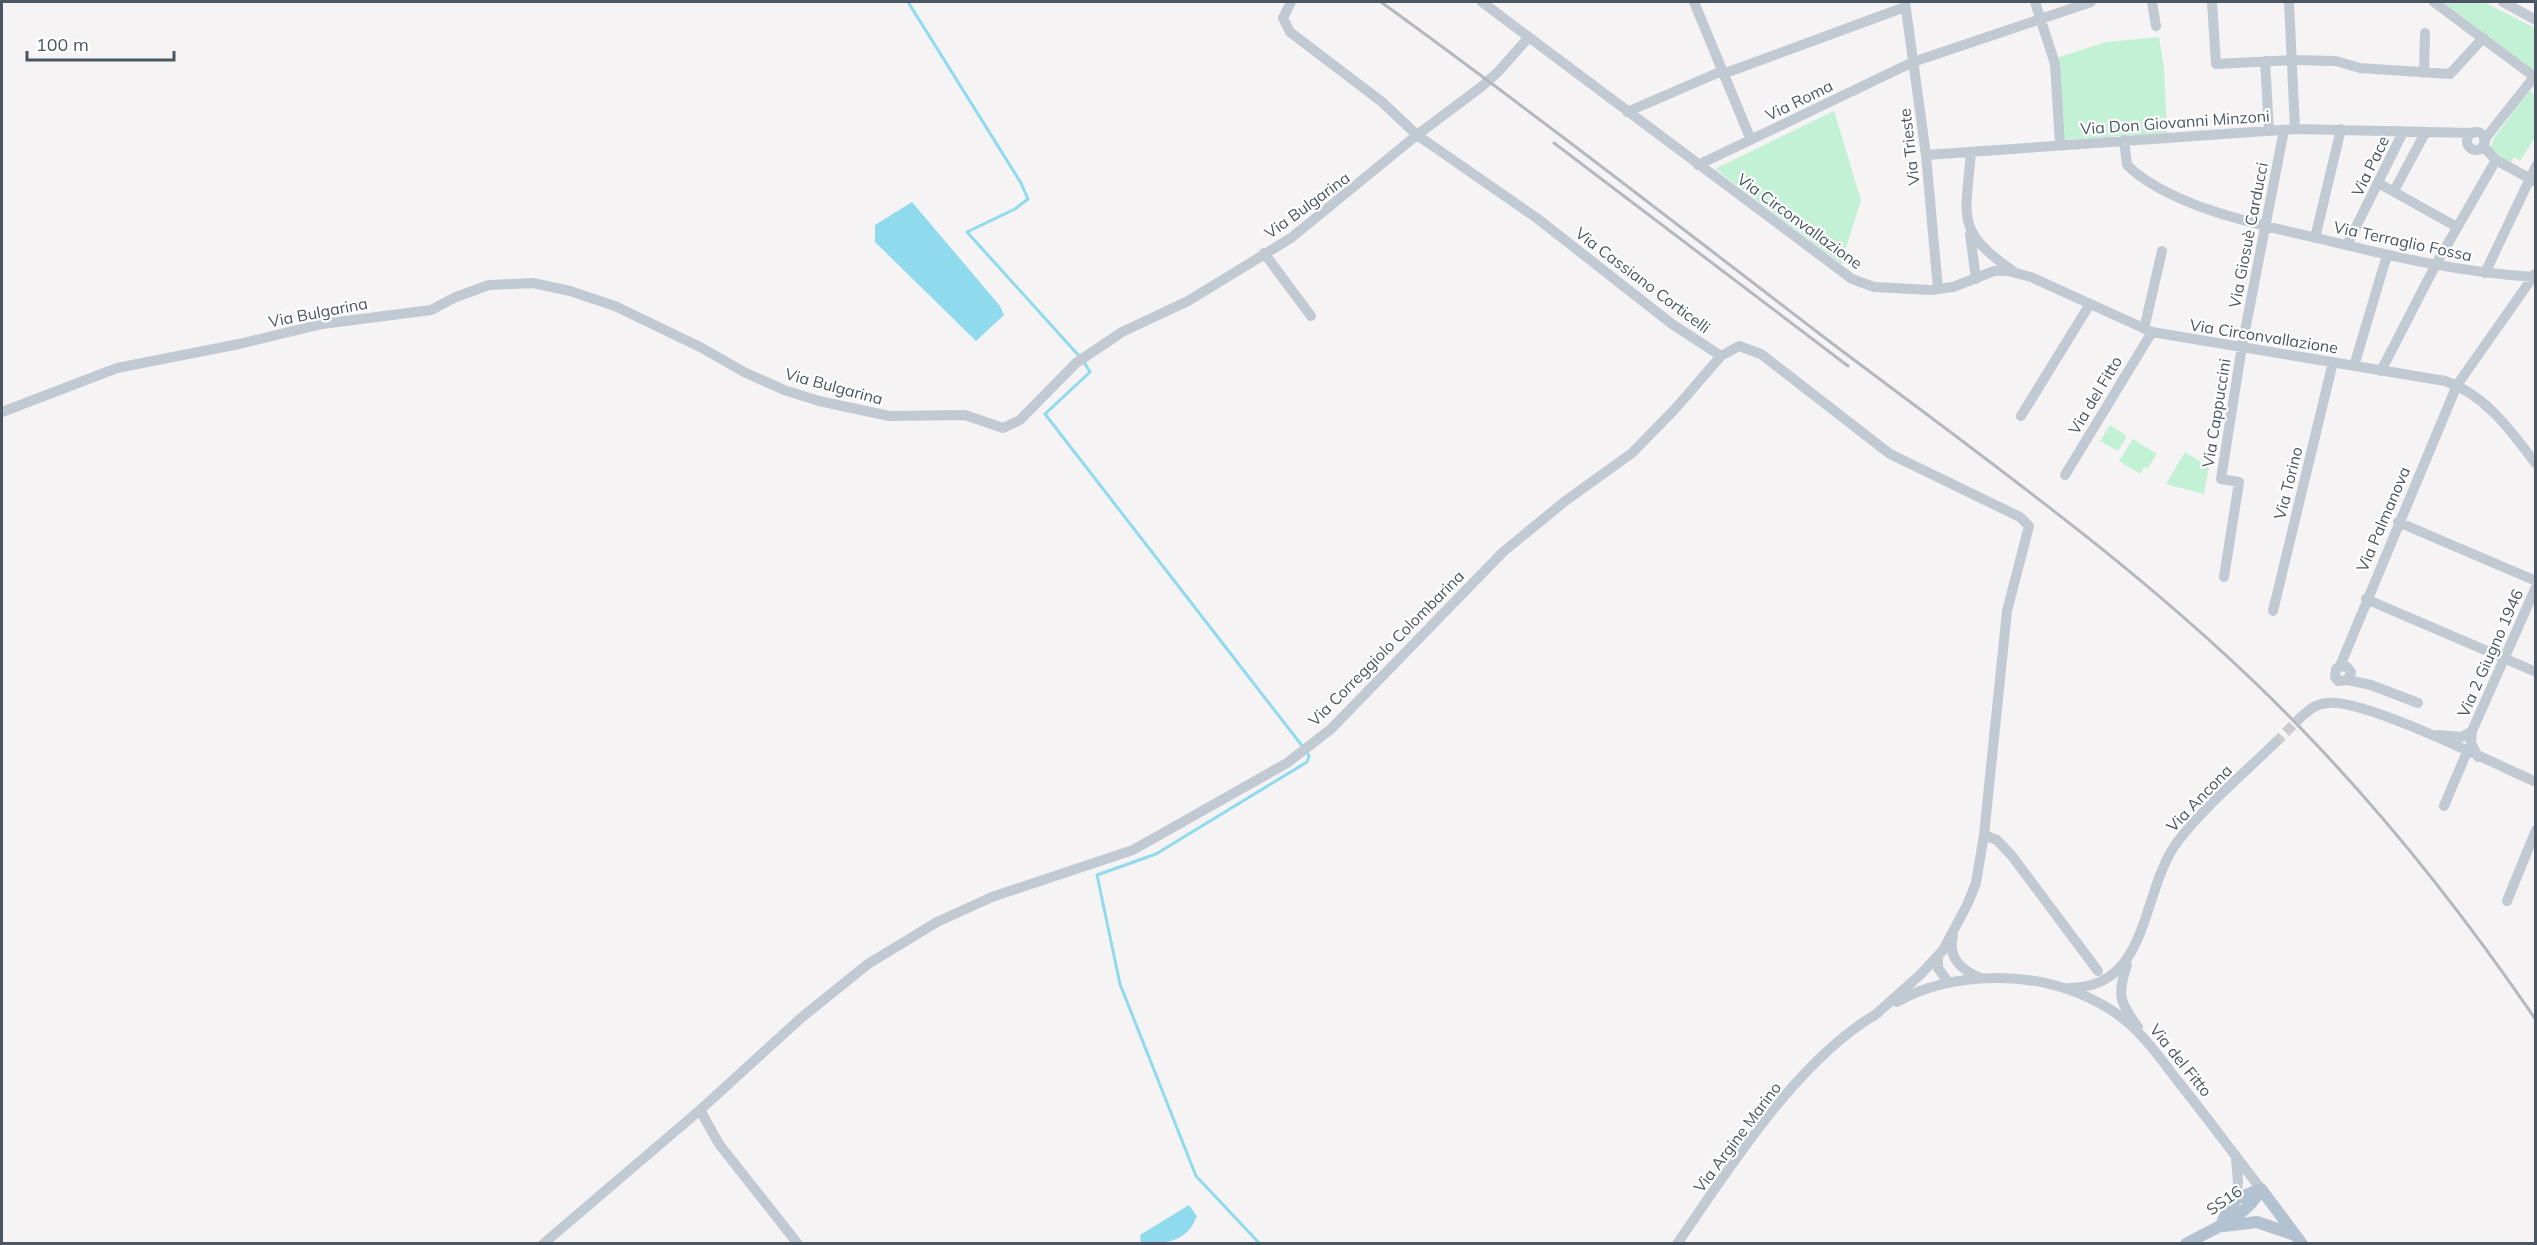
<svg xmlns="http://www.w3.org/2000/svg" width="2537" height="1245" viewBox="0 0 2537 1245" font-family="Mulish,sans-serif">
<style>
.green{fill:#c3f1d5}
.water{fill:#90daee}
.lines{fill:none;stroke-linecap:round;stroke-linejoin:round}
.stream{stroke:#90daee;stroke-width:3}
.minor-tunnel{stroke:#caccce;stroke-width:10;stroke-dasharray:10 5;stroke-linecap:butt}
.minor{stroke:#c1cad2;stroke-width:10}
.major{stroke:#b3c2d1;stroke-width:12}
.rail{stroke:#b5b8bd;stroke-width:3}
.labels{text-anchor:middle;stroke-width:4.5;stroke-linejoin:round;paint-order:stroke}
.street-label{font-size:16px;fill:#4a5661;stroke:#fff}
</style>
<rect width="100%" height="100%" fill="#f5f3f3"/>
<!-- green -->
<path class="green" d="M2443,2H2484L2535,28V71Z
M2159,37L2164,68L2167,133L2064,140L2056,58L2106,42Z
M2529,91L2535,94V137L2520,161L2514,157L2510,164L2490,148L2494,138Z
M1834,111L1861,200L1841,264L1715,169Z
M2110,425L2127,436L2118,451L2100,441Z
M2133,439L2157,454L2147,469L2144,467L2140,474L2119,461Z
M2185,452L2209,467L2204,494L2166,484Z"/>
<!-- water -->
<path class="water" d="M912,202L1000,306L1004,315L976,341L875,242V225Z
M1189,1205L1197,1216C1187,1242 1166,1244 1141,1243L1140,1235Z"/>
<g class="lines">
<!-- stream -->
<path class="stream" d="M908,2L1021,183L1028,199L1015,209L967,232L1080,357
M1084,362L1090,372L1045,414L1303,747
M1260,1244L1196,1176L1120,984L1097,875L1156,854L1307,762L1309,756L1307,752"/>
<!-- minor-tunnel -->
<path class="minor-tunnel" d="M2275,743L2300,718"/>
<!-- minor -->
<path class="minor" d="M1291,2L1283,18L1290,32L1382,102L1417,135L1538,219L1672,324L1721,356
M1482,2L1852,279L1874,287L1931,290L1953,287L1994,271H2008L2031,277L2152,332L2445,381C2486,395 2511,431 2536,464
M1694,2L1751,140
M1905,2L1926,155L1938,289
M2035,2L2055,64L2060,145
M2152,2L2156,26
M2212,2L2216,64L2292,60L2336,61L2360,68L2450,74L2483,38
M2289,2L2295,129
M2434,2L2536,78
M2503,2L2536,20
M2265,61L2269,131
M2424,73L2425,33
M1723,74L1905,7
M1627,112L1722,71
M2467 141a9 9 0 1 1 18 0a9 9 0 1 1-18 0Z
M2124,140L2127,165C2171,208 2265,226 2325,240C2395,257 2463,273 2536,277
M2484,140L2534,77
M2483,146L2496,160L2536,182
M1971,152C1966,217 1954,230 2013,271
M1926,155L2295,129L2473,133
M1698,165L1913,62L2091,2
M2378,183L2457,227
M2394,191L2425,133
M1970,234L1976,279
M2315,238L2341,129
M2347,245L2403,132
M1264,253L1311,316
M2485,273L2536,166
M2144,329L2162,251
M2354,366L2387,255
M2381,371L2435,266L2496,160
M2,412L117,368L239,344L322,324L431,310L456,297L489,285L533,283L570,291L615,306L702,348L744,372L784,390L819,401L889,416L965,415L1003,428L1020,420L1076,363L1122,332L1188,301L1291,238L1417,135L1481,87L1498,72L1528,38
M2021,416L2090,304
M2065,475L2152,332
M2398,522L2536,581
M2224,577L2239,482L2221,479L2242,346L2284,130
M2366,599L2536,672
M2273,611L2333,362
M2340,666L2457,385L2535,274
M2348,680L2351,672L2347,667L2340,666L2336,669L2335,677L2338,681L2348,680L2371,685L2418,703
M2300,718C2308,711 2315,704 2327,703C2364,698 2495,764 2536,782
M2438,735L2462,737L2472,731
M2478,757L2471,743L2472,731L2536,587
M2444,806L2467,752
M1984,835L1997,840L2012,856L2098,971
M2507,901L2536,830
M1953,936C1947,958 1962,970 1980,978
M1938,956V968L1949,983
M2127,965C2117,994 2119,1002 2138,1027
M2069,988C2151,988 2140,891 2178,841C2206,805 2243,774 2275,743
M1897,1002C1928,984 1962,978 1998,978C2036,978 2075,988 2108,1008C2137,1025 2157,1054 2177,1080C2206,1116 2233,1153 2261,1189
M700,1110L719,1144L798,1244
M2236,1199L2238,1181L2236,1159
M543,1244L700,1110L801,1018L868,964L937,922L992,897L1133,850L1287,763L1331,729L1503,552L1564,502L1632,453L1675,409L1721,356L1739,346L1761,354L1890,454L2020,517L2029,526L2007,611L1984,835L1976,883L1967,905L1943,950L1921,974L1874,1016
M1677,1244C1730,1167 1797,1060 1878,1013"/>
<!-- major -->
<path class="major" d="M2261,1189L2302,1244
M2223,1220L2236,1199L2261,1189
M2224,1226L2257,1222L2295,1235
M2186,1244C2212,1229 2247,1217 2261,1189"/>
<!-- rail -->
<path class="rail" d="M1381,2C1530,110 1675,223 1821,335C1990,463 2167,586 2313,741C2395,827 2469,922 2536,1020
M1554,143L1848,366"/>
</g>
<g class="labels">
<!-- street labels -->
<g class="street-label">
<text transform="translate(1799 100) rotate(-26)" y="6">Via Roma</text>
<text transform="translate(2175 122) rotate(-4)" y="6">Via Don Giovanni Minzoni</text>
<text transform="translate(1909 147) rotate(-97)" y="6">Via Trieste</text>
<text transform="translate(2370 166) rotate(-64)" y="6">Via Pace</text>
<text transform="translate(1307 205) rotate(-36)" y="6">Via Bulgarina</text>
<text transform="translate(1800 221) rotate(36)" y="6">Via Circonvallazione</text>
<text transform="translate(2248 235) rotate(-79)" y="6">Via Giosuè Carducci</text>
<text transform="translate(2403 241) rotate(12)" y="6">Via Terraglio Fossa</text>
<text transform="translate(1643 280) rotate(37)" y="6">Via Cassiano Corticelli</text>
<text transform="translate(318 312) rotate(-11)" y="6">Via Bulgarina</text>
<text transform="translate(2264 336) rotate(9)" y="6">Via Circonvallazione</text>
<text transform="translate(834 386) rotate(15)" y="6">Via Bulgarina</text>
<text transform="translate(2095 395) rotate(-59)" y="6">Via del Fitto</text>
<text transform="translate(2216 413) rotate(-81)" y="6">Via Cappuccini</text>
<text transform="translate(2288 483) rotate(-76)" y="6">Via Torino</text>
<text transform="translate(2383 519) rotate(-67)" y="6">Via Palmanova</text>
<text transform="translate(1386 648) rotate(-45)" y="6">Via Correggiolo Colombarina</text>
<text transform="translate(2490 653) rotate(-66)" y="6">Via 2 Giugno 1946</text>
<text transform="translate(2199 798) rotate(-46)" y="6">Via Ancona</text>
<text transform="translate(2181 1060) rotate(51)" y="6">Via del Fitto</text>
<text transform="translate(1737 1137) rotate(-53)" y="6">Via Argine Marino</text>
<text transform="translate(2224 1200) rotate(-34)" y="6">SS16</text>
</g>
</g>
<!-- border -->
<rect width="2537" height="1245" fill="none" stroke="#4a5661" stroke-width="6"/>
<!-- scale -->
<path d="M27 51v9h147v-9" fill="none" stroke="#4a5661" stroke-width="3"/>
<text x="36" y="51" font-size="18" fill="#4a5661" stroke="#ffffff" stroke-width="4.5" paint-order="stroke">100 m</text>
</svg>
